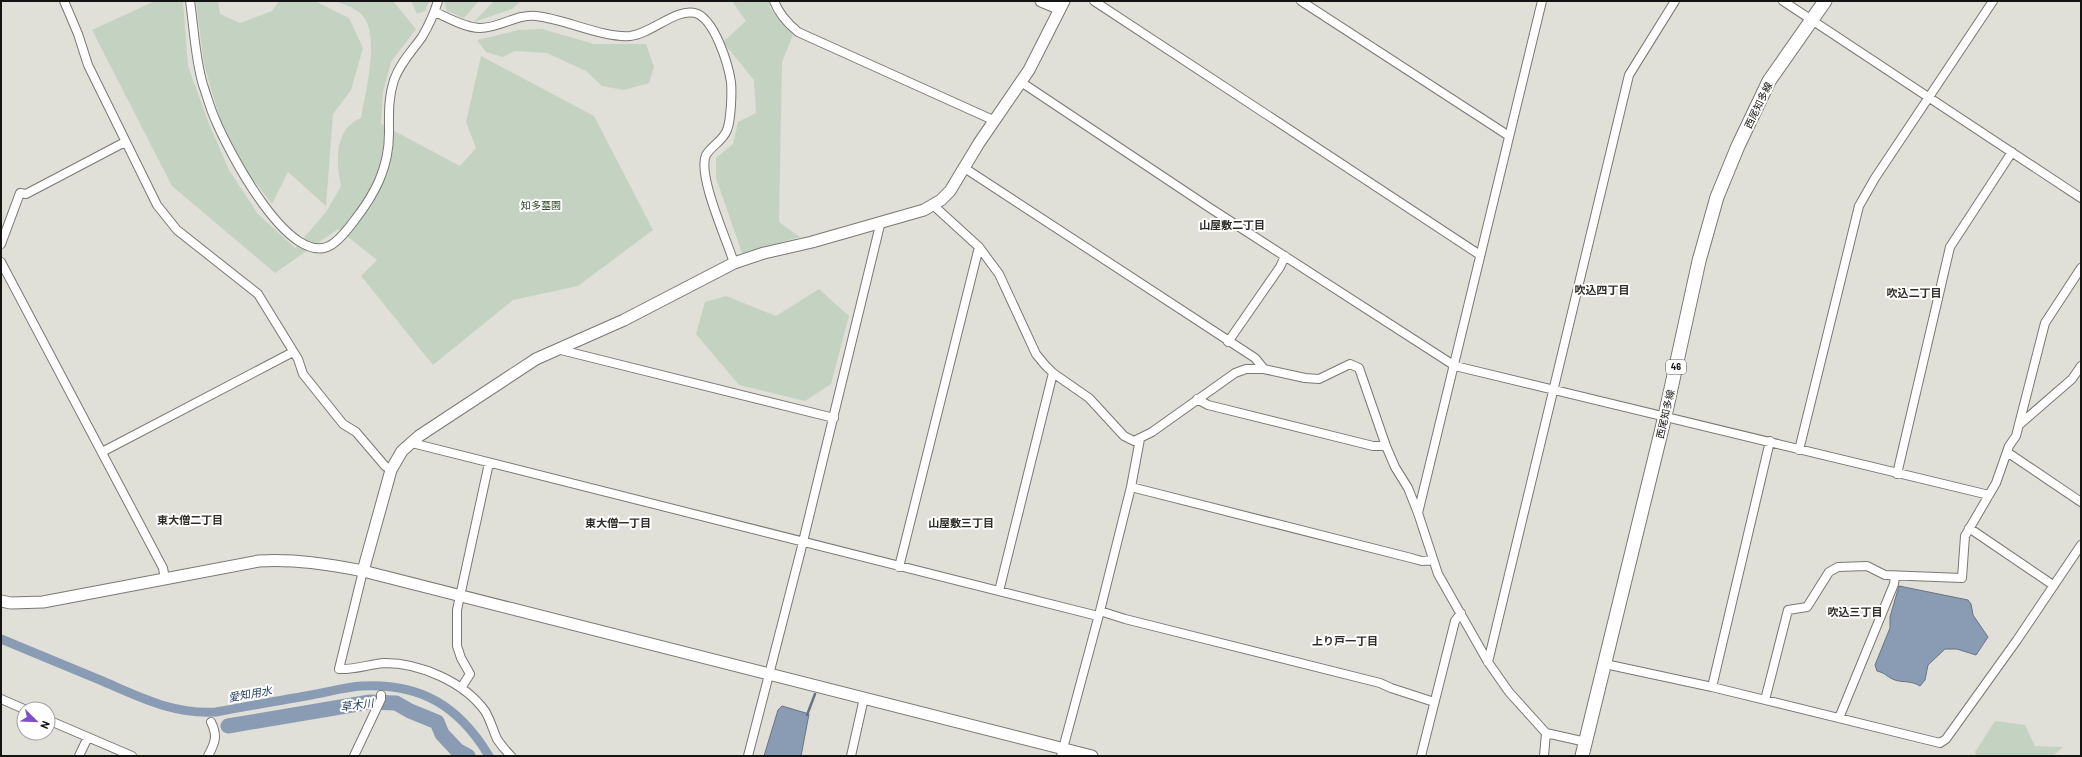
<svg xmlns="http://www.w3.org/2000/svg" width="2082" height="757" viewBox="0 0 2082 757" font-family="Barlow,'Noto Sans JP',sans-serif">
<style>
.green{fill:#c4d3c1}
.water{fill:#8a9cb4;stroke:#677383}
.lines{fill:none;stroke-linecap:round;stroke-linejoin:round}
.stream{stroke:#677383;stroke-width:2.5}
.canal{stroke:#8a9cb4;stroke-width:9}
.river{stroke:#8a9cb4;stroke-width:15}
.street-casing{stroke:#7a7873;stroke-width:10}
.secondary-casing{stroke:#7a7873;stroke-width:13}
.primary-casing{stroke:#7a7873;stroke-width:15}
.street{stroke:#fff;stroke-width:8}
.secondary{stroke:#fff;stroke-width:11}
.primary{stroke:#fff;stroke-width:13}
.labels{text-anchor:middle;stroke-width:4;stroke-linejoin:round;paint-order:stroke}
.shield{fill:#fff;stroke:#5a5a59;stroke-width:1}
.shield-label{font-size:9px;font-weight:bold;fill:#141412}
.street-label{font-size:10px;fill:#141412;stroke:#fff}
.park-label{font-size:10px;fill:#2d4b26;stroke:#fff}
.neighbourhood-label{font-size:11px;font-weight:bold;fill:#2e2d28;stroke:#fff}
.water-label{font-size:11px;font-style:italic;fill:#243f63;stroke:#fff}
</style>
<rect width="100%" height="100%" fill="#e0dfd8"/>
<!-- green -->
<path class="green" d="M155,1H183L188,66L209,124L229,170L258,214L295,248L326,212L341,186C336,162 334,129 361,118C365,93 382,31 360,13C353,7 343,4 335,1H393L416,29L391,62L383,92L381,124L460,166L476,148L466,122L481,56L594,116L653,230L578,286L513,300L433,365L361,276L377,260L338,229L275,273L172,186L92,30Z
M196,1H218L220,14L240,23L272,11L279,1H315L349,18L363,48L351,90L333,114L326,206L288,172L272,204L244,168L219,116L204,64Z
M411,1H429L425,11L417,14Z
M444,1H479L464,18L447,11Z
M494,1H521L512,9L474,22Z
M732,1H769L770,8L793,35L782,62L779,222L800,237L742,253L716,178V158L733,144L738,122L756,113L754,80L723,42L746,21Z
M542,29L594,44H646L654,67L649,83L624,90L602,86L586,71L547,53L515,51L503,57L486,52L477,40L519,30Z
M819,289L849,316L831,384L805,401L739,385L696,334L705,302L726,296L776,316Z
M1995,721L2025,725L2035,746L2063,747L2053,756H1976L1975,752Z"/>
<!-- water -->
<path class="water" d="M1899,586L1968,600L1971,604L1973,615L1988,637L1976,655L1957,649H1945L1928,665L1925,680L1920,686C1910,680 1904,683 1895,680C1888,678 1886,673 1877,671L1875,665L1890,628V617Z
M782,706L809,714L801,756H764L778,710Z"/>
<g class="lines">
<!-- stream -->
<path class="stream" d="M807,715L815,694"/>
<!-- canal -->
<path class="canal" d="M1,639C34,653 67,666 100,680C138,696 173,715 216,712C247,706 279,701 311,695C328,692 345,687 362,686C421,683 459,706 489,756"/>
<!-- river -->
<path class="river" d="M228,726L370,702L396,703L410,711L437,722L442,734L457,750L468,756"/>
<!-- street casing -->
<g class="street-casing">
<path id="street" d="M64,1L78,34L88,65L157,205L177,230L258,294L298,359L303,374L343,424L356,432L385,466L391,470
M190,1C194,28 195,58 203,85C207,96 210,108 215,119C227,148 292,276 334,243C342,237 348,229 354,221C375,194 389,168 389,133C389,115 388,98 394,80C400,63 412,51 422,37C429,25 434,14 438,1
M774,1C779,14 787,23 798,32L993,120
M1094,1L1480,255
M1301,1L1509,136
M1783,1L2081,198
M435,12C448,18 466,28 480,28C500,28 516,14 536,16C565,19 602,38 630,36C651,34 676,8 695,13C714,18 728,63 731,82C732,93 731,120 727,130C723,141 712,145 706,155C697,175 727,240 734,263
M1021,82L1210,208L1455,366L1989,495
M963,167L1255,358L1264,369
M933,205L979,247L999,274L1036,354L1045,365L1053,373L1089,398L1124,436L1134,441L1152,432L1235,373L1246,369H1264L1305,378L1319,379L1350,364L1359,368L1386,446L1395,467L1408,488L1418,513L1438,574L1488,662L1509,692L1546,733L1586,742
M1,244L20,193L26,194L125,142
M1,262L163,568L165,579
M1228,342L1280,267L1285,256
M557,349L834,418
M1197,399L1208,405L1373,446H1386
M2019,425L2072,379L2081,366
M412,443L1098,616
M1799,450L1859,206L1875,178L1993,1
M102,452L293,352
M2007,452L2081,502
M1897,474L1950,247L2012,152
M1131,487L1411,558L1422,561L1433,560
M1418,513L1542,1
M1969,528L2053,585
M899,567L979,247
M363,571L339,669C355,670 369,664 385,663C420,663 464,682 485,711C490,719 493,730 497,739C501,745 506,751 511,756
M999,591L1053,373
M1100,611L1125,619L1380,683L1391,688L1434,702
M1488,662L1629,75L1675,1
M1605,664L1712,687L1940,743L1946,739L2017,640L2081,545
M1712,687L1770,441
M461,688L470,674L461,658L457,646V610L489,463
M1,699L24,709
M1765,700L1788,610L1807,607L1829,572L1838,567L1867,566L1885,575L1962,578L1965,536L1996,483L2009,446L2016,436L2045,323L2081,268
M1839,718L1894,584L1895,576
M48,720L132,756
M79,756L88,737
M208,756C215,743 218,736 211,722
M354,756L381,699V695
M748,756L800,554L881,221
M851,756L864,698
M1061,756L1100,611L1131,487L1140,439
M1421,756L1455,621L1461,613
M1544,756L1546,733"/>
</g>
<!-- secondary casing -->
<g class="secondary-casing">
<path id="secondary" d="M1041,1L1060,9
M363,571L391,470L402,451L419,436L536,359L624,320L734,263L764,253L812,242L924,210L941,200L950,191L979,143L1029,70L1064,1
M1,601L11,603L43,602L259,561C295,559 328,564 363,571L1092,756"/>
</g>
<!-- primary casing -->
<g class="primary-casing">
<path id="primary" d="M1582,756L1665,416L1699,261L1717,197L1738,146L1769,81L1825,1"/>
</g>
<!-- street -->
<use href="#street" class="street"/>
<!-- secondary -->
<use href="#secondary" class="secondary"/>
<!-- primary -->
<use href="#primary" class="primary"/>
</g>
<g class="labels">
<!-- shield labels -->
<rect class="shield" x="1666" y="360" width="20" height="14" rx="3"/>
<g class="shield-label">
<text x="1676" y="370">46</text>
</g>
<!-- street labels -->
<g class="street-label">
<text transform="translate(1758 105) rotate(-64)" y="4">西尾知多線</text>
<text transform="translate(1665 414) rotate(-77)" y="4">西尾知多線</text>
</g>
<!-- park labels -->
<g class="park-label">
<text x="541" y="209">知多墓園</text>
</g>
<!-- neighbourhood labels -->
<g class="neighbourhood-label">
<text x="1232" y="229">山屋敷二丁目</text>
<text x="1602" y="294">吹込四丁目</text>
<text x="1914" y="297">吹込二丁目</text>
<text x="190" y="524">東大僧二丁目</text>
<text x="618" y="527">東大僧一丁目</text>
<text x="961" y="527">山屋敷三丁目</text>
<text x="1855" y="616">吹込三丁目</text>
<text x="1345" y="645">上り戸一丁目</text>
</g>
<!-- water labels -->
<g class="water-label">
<text transform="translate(250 694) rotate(-10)" y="4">愛知用水</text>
<text transform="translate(357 705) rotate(-7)" y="4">草木川</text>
</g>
</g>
<!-- border -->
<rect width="2082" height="757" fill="none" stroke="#141412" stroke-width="4"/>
<!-- north arrow -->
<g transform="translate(36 721) rotate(113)"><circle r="19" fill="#ffffff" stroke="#a1a1a0"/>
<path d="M0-3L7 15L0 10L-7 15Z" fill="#804fc8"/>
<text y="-6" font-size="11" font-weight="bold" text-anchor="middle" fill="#141412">N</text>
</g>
</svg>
